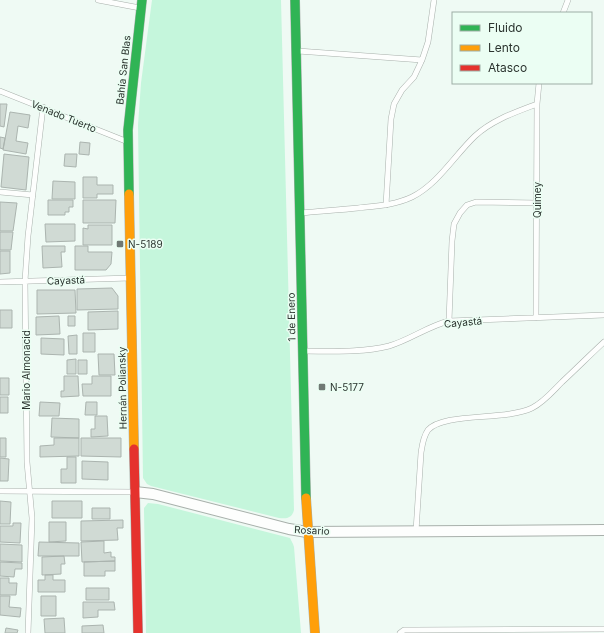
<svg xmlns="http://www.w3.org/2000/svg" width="604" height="633" viewBox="0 0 604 633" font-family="Inter,sans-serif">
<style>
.green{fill:#c5f6dc}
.building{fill:#d0dad4;stroke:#abb4af}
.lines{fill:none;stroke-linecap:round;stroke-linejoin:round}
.lane-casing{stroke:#a8b0ab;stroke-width:6}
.street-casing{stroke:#a8b0ab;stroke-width:12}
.fast-casing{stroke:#a8b0ab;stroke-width:10}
.slow-casing{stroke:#a8b0ab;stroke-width:10}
.jam-casing{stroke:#a8b0ab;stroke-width:10}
.lane{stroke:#fdfefd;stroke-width:5}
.street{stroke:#fdfefd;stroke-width:10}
.fast{stroke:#30b455;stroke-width:9}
.slow{stroke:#ff9f0a;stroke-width:9}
.jam{stroke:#e5322d;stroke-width:9}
.poi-dot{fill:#707974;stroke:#ebfef3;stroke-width:1.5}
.labels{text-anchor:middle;stroke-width:3;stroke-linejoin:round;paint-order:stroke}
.street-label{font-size:10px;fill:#2b342f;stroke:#ebfef3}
.poi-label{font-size:10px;fill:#2b342f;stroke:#ebfef3;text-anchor:start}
</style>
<rect width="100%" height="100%" fill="#effaf4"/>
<!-- green -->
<path class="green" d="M152,0H281L294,510C292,518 287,519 279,518L151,486L147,484L143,478L138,125L141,83Z
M148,503L158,504L290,538L293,544L294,547L301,633H146L144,511V508Z"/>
<!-- building -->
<path class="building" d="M0,104H7L4,127L0,126Z
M10,112L30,115L28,128L18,126L16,141L28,143L26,154L3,150Z
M0,137L5,138L3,149L0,148Z
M80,142L90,143L89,155L79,154Z
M4,154L29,157L26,190L1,187Z
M65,154H77L76,167L64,166Z
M83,177H97V185H113V194H97V198H83Z
M53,181L75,182V199H52Z
M48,200H73V207H69V212H65V215H48Z
M83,200H116L115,223H83Z
M0,202L17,203L13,231H0Z
M45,224H75V241L46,242Z
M88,225H112V245H83V228L88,229Z
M0,232H13L11,250H0Z
M42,246H65V252H61L62,267L43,268Z
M75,246H88V252H112L111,264L106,270H75Z
M0,251H10V273L0,274Z
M112,288L118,296V309L77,310V289Z
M37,290H75L76,313L37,314Z
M0,310H12V328H0Z
M118,311V329L88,330V312Z
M59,316L60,334L36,335V317Z
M68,316H75V326H68Z
M83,333H95V352H83Z
M77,335V354H69L68,336Z
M41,338L64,339V355L41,354Z
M98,354H114L115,375H99Z
M76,359V374H67V360Z
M78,360H87V374H78Z
M64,376H78L79,396L61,397V391H64Z
M92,376H111V396H83L82,384H92Z
M0,378H9V395H0Z
M0,397H8V413H0Z
M40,402L60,403L59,416H39Z
M86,402H97V415H85Z
M95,416H107L108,436L91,437V429H95Z
M52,418L79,419V438L51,437Z
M0,438H6V457H0Z
M54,438H79V456L40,457V446L54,445Z
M81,438H121V457L81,456Z
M67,457H76V483H61V469H67Z
M0,458L9,459L8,481H0Z
M82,461L108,462V480L82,479Z
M0,501L11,502L10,524H0Z
M52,501H82V518H52Z
M92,508H110V519H92Z
M123,520V528H117L118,540L81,541V521Z
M49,522H66V541L49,542Z
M13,523H21L20,543L0,542V526H13Z
M104,541V553L111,552V557H115V561L82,562L81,542Z
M39,542L79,543V556H38Z
M0,544L22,545V562L0,561Z
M64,556L65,564H61V574L42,575V557Z
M115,561V571H105V576H84V562Z
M0,562L22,563V569H15L14,577L0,576Z
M45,575H53V580H65V592H38V580H45Z
M0,578H9V583H17L16,595H0Z
M86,588H109V600H86Z
M0,596H10L9,607L21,608L20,617L0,615Z
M41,596H56V616H41Z
M83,602H114L115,610H98V617L83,618Z
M64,618L65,633H45L44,619Z
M103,625L104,633H82V626Z
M6,628L18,630L17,633H5Z"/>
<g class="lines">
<!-- lane casing -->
<g class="lane-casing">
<path id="lane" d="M98,0L140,8
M563,13L568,0
M298,51L422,60
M0,91L128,142
M0,192L33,195
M386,205L391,119L394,104L402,90L414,77L422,60L428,42L434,0
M301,213C320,211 339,210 358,208C377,206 395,205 412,197C438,184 454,156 475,136C492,120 516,112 537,104
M0,282L130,278
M536,318L537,104L539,83
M449,321L452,241L454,224L460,213L467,205L476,202L537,203
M303,351C331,351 361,353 389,346C410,340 428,326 449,321L604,315
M0,491L134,492
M416,531L421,453C422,446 423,437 428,430C444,412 505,421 532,408C544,402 552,392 562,382C576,369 590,355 604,342
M28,633L32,518L27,462L25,281L28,236L43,107
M400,633L404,630H415L604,629"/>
</g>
<!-- street casing -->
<g class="street-casing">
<path id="street" d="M135,492L153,494L289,529L307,532L604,530"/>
</g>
<!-- fast casing -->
<g class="fast-casing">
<path id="fast" d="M295,0L306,498
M129,194L128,130L142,0"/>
</g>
<!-- slow casing -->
<g class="slow-casing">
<path id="slow" d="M129,194L134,449
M306,498L315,633"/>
</g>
<!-- jam casing -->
<g class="jam-casing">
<path id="jam" d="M134,449L138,633"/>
</g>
<!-- lane -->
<use href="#lane" class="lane"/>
<!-- street -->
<use href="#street" class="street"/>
<!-- fast -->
<use href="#fast" class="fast"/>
<!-- slow -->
<use href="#slow" class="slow"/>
<!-- jam -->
<use href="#jam" class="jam"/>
</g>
<!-- markers -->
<g class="poi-dot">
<rect x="116" y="240" width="8" height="8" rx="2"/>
<rect x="318" y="383" width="8" height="8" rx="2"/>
</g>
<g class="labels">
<!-- street labels -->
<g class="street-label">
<text transform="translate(123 70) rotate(-84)" y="4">Bahía San Blas</text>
<text transform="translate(64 116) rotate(22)" y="4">Venado Tuerto</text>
<text transform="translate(537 200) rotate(-90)" y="4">Quimey</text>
<text transform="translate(66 280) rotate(-2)" y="4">Cayastá</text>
<text transform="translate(291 317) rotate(-91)" y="4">1 de Enero</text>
<text transform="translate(463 322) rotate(-5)" y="4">Cayastá</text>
<text transform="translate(26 370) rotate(-90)" y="4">Mario Almonacid</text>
<text transform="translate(122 388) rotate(-91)" y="4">Hernán Poliansky</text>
<text transform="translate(312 530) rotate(3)" y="4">Rosario</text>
</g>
<!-- poi labels -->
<g class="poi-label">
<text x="128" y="248">N-5189</text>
<text x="330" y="391">N-5177</text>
</g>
</g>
<!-- legend -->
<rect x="452" y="12" width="140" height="72" fill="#ebfef3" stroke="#9eada5"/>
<rect x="460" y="25" width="20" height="6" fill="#30b455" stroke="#9eada5"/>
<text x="488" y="32" font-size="12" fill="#2b342f">Fluido</text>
<rect x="460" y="45" width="20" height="6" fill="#ff9f0a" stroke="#9eada5"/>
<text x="488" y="52" font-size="12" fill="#2b342f">Lento</text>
<rect x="460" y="65" width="20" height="6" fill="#e5322d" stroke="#9eada5"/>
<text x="488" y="72" font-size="12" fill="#2b342f">Atasco</text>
</svg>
